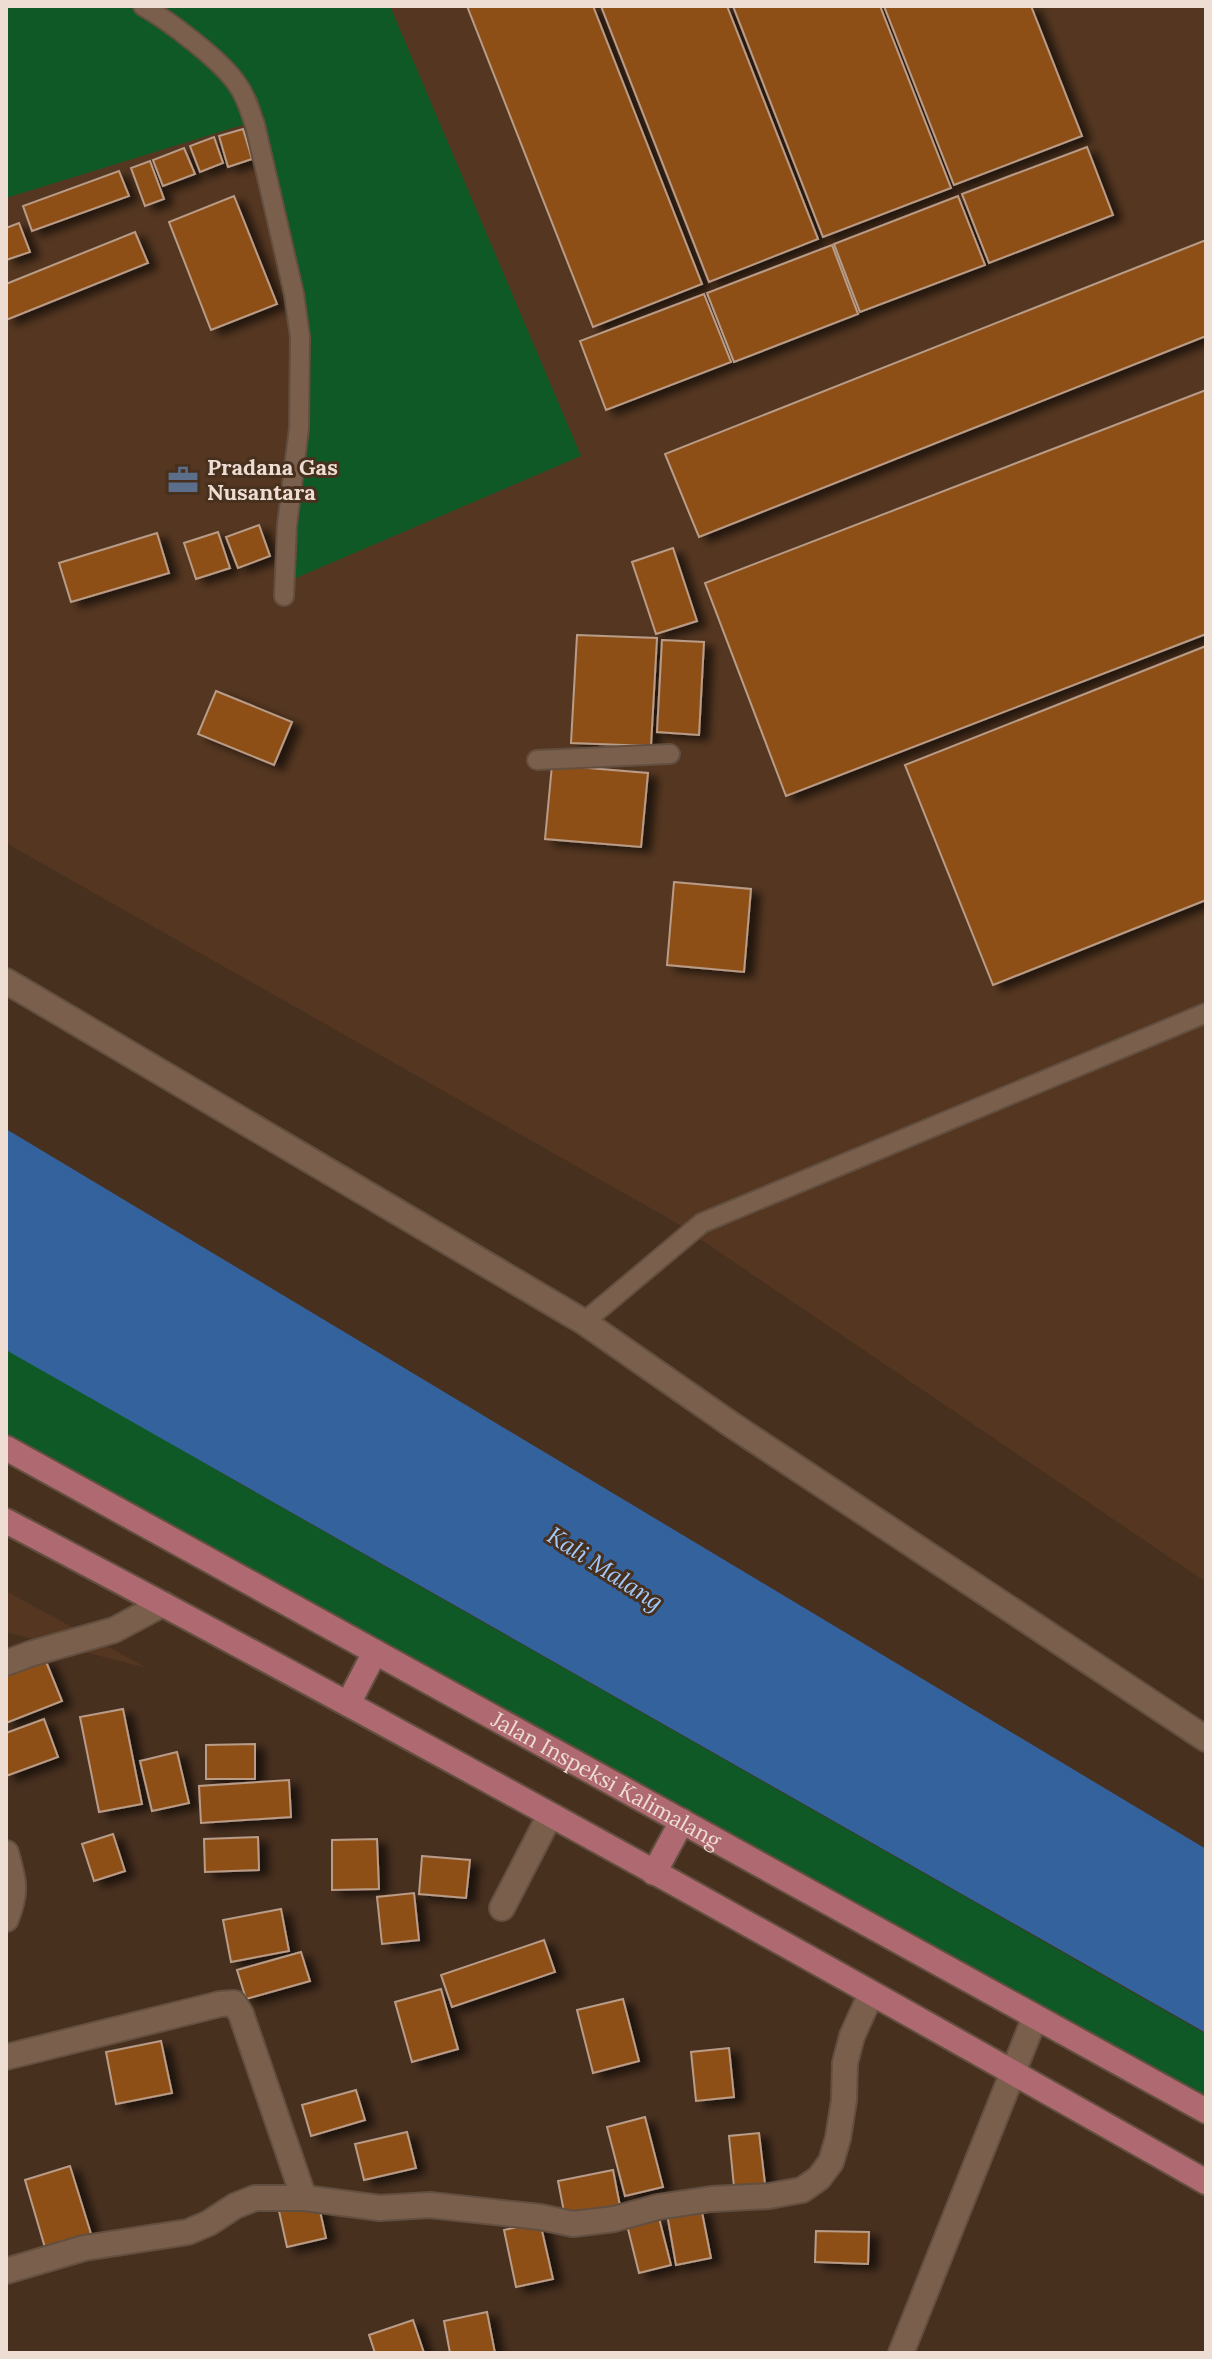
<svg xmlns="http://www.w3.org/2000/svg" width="1212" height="2359" viewBox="0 0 1212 2359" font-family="Lora,serif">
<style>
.built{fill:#553721}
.green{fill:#0f5926}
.water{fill:#34629d}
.building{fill:#8e4f17;stroke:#b99c88;stroke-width:2;filter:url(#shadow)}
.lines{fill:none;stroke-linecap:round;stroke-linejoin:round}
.lane-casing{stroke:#634f40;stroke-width:22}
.street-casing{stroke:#634f40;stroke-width:28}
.primary-casing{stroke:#634f40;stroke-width:28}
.lane{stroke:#7a5f4d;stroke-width:18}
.street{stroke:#7a5f4d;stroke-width:24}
.primary{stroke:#af6970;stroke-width:24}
.labels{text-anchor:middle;stroke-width:6;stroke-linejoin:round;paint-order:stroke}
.poi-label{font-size:22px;font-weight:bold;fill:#edddd3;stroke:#48301f;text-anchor:start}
.street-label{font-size:22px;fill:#edddd3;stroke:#48301f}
.water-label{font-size:24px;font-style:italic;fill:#a3cafc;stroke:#48301f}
</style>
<defs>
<filter id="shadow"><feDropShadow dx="9" dy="5" stdDeviation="4" flood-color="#0009"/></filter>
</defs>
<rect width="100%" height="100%" fill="#48301f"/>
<!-- built -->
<path class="built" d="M6,6H1206V1582L675,1222L6,843Z
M6,1591L147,1668L6,1632Z"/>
<!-- green -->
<path class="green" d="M6,6H390L581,456L289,581L294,347L249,123L6,198Z
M6,1346L232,1479L1206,2034V2111L6,1448Z"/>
<!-- water -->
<path class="water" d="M6,1129L1206,1849V2033L6,1350Z"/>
<!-- building -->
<path class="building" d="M467,6H593L702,284L593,327Z
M601,6H727L818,239L709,282Z
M733,6H880L951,188L823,237Z
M884,6H1031L1082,136L954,185Z
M243,129L252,159L228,167L219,136Z
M214,137L223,163L200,172L190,146Z
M1087,147L1113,215L989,263L962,194Z
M184,148L195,174L163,186L153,160Z
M150,161L164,199L145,206L131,168Z
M119,171L129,196L32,231L23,206Z
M234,196L277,304L211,330L169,222Z
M958,196L985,265L860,312L834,244Z
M19,223L30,252L6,260V228Z
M135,232L148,263L6,320V284Z
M1206,240V336L699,537L665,454Z
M832,245L858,314L734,362L707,293Z
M704,294L731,362L606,410L580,341Z
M1206,390V634L786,796L705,583Z
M259,525L270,556L238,568L226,537Z
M218,532L230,568L196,579L184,543Z
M157,533L169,573L71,602L59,563Z
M673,548L697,621L656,634L632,562Z
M577,635L657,638L651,746L571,743Z
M662,640L704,642L699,735L657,732Z
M1206,646V900L993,985L905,765Z
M216,691L292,722L274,765L198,734Z
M552,765L648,773L641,847L545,839Z
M674,882L751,889L744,972L667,965Z
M45,1659L62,1701L6,1723V1675Z
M123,1709L142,1804L99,1812L80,1717Z
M44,1719L58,1757L6,1776V1733Z
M255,1744V1779H206V1745Z
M177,1752L189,1803L152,1811L140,1761Z
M289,1780L291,1817L201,1823L199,1786Z
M113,1834L125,1871L94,1881L82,1844Z
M258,1837L259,1870L205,1872L204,1839Z
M377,1839L379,1889L332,1890V1840Z
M422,1856L470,1860L466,1898L419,1894Z
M414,1893L419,1940L382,1944L377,1897Z
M281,1909L289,1951L231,1962L223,1920Z
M544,1940L555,1972L452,2007L441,1975Z
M301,1952L310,1981L246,1999L237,1970Z
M441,1989L458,2049L412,2062L395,2002Z
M623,1999L639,2061L593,2073L577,2010Z
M161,2041L172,2093L116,2104L106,2052Z
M729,2048L734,2097L696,2101L691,2052Z
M356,2090L365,2120L311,2136L302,2105Z
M645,2117L663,2187L625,2196L607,2127Z
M407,2132L416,2168L364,2180L355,2144Z
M759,2133L765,2184L734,2187L729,2136Z
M70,2166L92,2237L46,2251L25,2180Z
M613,2170L620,2206L565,2217L558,2181Z
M318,2202L326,2238L287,2247L279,2211Z
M701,2207L711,2258L676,2265L667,2214Z
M659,2218L671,2265L639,2273L627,2225Z
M540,2222L553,2279L516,2287L504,2230Z
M816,2231L869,2232L868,2264L815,2262Z
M487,2312L495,2353H450L444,2321Z
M413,2320L424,2353H375L369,2335Z"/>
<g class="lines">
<!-- lane casing -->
<g class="lane-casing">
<path id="lane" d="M143,6C169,21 221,60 237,84C246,96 250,111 255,125L294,294L300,337L299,428L287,525L284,596
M537,760L670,754
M584,1322L702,1223L1206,1013"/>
</g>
<!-- street casing -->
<g class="street-casing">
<path id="street" d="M6,981L584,1322L732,1425L1206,1739
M6,1663L30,1654L114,1630L163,1604
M6,1853C14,1882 17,1890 6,1919
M502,1908L550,1815
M6,2057L220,2004L234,2003L241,2014L304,2198L380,2208L430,2205L540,2217L573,2224L614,2219L658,2207L711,2199L769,2196L802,2190L819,2178L831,2162L838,2138L844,2100L845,2063L852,2036L871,1994
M6,2271L84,2248L188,2232L209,2223L235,2206L255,2198H304
M901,2353L1035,2017"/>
</g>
<!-- primary casing -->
<g class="primary-casing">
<g id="primary">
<path id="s1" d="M6,1448L1206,2111"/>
<path d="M6,1521C410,1734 809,1956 1206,2182"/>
<path d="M348,1704L375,1652"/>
<path d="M654,1873L682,1821"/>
</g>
</g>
<!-- lane -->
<use href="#lane" class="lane"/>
<!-- street -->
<use href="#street" class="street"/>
<!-- primary -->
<use href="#primary" class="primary"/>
</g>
<!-- icons -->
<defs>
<g id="office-bare" transform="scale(2.4)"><path d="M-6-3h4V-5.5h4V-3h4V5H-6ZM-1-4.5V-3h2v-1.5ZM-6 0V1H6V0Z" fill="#5c6f8a" stroke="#48301f" stroke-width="2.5" paint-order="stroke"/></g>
</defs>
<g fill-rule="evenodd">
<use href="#office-bare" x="183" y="480"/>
</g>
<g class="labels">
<!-- poi labels -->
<g class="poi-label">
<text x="207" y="475">Pradana Gas<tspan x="207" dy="25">Nusantara</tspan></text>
</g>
<!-- street labels -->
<g class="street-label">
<text dy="8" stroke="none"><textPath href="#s1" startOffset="686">Jalan Inspeksi Kalimalang</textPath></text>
</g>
<!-- water labels -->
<g class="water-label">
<text transform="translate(605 1569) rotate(33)" y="8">Kali Malang</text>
</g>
</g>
<!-- border -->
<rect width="1212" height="2359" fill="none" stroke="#edddd3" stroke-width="16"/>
</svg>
